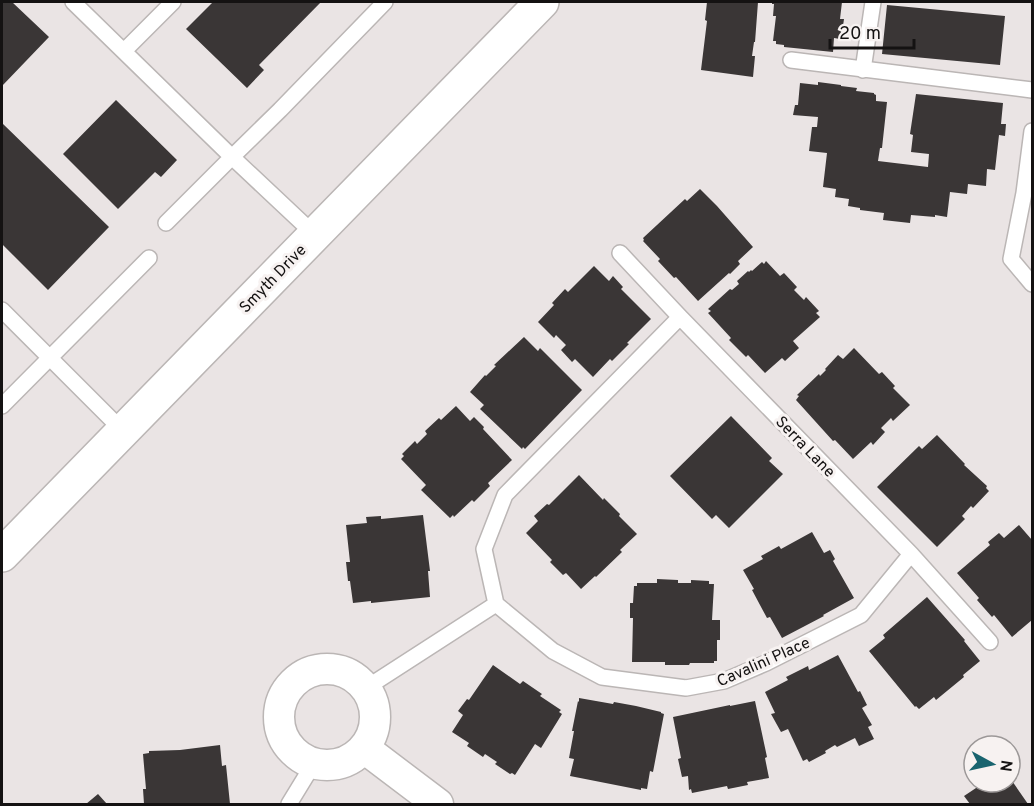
<svg xmlns="http://www.w3.org/2000/svg" width="1034" height="806" viewBox="0 0 1034 806" font-family="Overpass,sans-serif">
<style>
.building{fill:#3a3636}
.lines{fill:none;stroke-linecap:round;stroke-linejoin:round}
.lane-casing{stroke:#bbb6b5;stroke-width:18}
.street-casing{stroke:#bbb6b5;stroke-width:33}
.secondary-casing{stroke:#bbb6b5;stroke-width:36}
.lane{stroke:#fff;stroke-width:15}
.street{stroke:#fff;stroke-width:30}
.secondary{stroke:#fff;stroke-width:33}
.labels{text-anchor:middle;stroke-width:6;stroke-linejoin:round;paint-order:stroke}
.street-label{font-size:16px;fill:#141212;stroke:#f7f2f1}
</style>
<rect width="100%" height="100%" fill="#eae4e4"/>
<!-- building -->
<path class="building" d="M2,2H12L49,37L2,86Z
M213,2H321L259,65L264,70L247,88L186,29Z
M707,2H758L755,42H754L752,56H755L753,77L701,70L707,21L705,20Z
M772,2H842L840,19H844L843,26H842L840,39L834,38L833,52L784,47V45L776,44V41H773L776,16H773L774,4H772Z
M887,5L1005,16L1000,65L882,54Z
M818,82L841,85V86L857,88L856,91L874,93V94L876,95V101L887,102L882,148H880L878,161L928,167L929,154L911,152L913,135L910,134L916,94L1003,103L1001,124H1006L1005,136L999,135L995,170L987,169L986,186L968,184L967,194L950,192L947,217L935,215V217L911,215L910,223L883,220L884,213L860,210V208L848,206L849,199L835,197L836,189L823,187L827,153L809,151L812,127H817L818,117L793,115L795,105H798L800,83L818,85Z
M116,100L177,160L161,177L155,172L118,209L63,154Z
M2,123L109,227L48,290L2,244Z
M700,189L717,206L753,247L738,261L740,264L730,274L729,273L698,301L676,277L674,278L658,261L660,259L643,241L644,240L643,238L685,199L687,201Z
M766,261L780,276L784,273L797,287L794,290L804,300L806,297L819,311L816,313L820,317L793,341L799,348L785,361L782,358L765,373L748,355L746,357L729,340L731,338L708,313L711,311L708,309L730,289L732,290L739,284L737,281L748,271L749,272L751,270L752,271L762,262L764,264Z
M594,266L609,281L613,276L623,287L621,289L651,319L627,343L629,344L612,361L610,359L593,377L575,359L572,362L561,350L566,345L556,335L554,338L538,322L554,305L552,303L565,289L568,292Z
M524,337L538,351L540,348L582,390L525,449L523,447L522,449L480,409L484,405L470,392L485,375L486,376L496,366L494,365Z
M854,348L879,374L882,372L895,386L893,388L910,405L893,421L891,418L881,428L885,432L873,445L871,442L853,459L835,440L833,441L796,400L799,396L797,395L819,374L820,376L826,370L825,369L838,355L843,359Z
M456,406L470,421L474,417L484,427L483,429L512,460L488,483L490,486L474,502L472,500L454,517L453,515L450,518L421,490L426,485L401,459L404,456L402,454L415,441L417,444L427,434L425,431L439,418L441,420Z
M731,416L772,458L769,461L783,474L729,528L716,515L712,519L670,476Z
M937,435L965,464L964,465L987,486L986,488L989,491L973,508L971,506L962,516L965,519L937,547L877,487L919,446L922,449Z
M579,475L603,500L604,498L620,514L619,516L637,534L620,550L622,552L596,577L595,576L581,589L566,573L563,575L550,562L552,560L526,533L538,521L534,516L547,504L549,505Z
M423,515L430,571H428L430,597L371,603V601L353,603L350,581H348L346,562H350L346,525L367,523L366,517L381,516V519Z
M1019,525L1032,540V620L1012,637L994,615L992,617L977,600L979,598L957,573L990,545L988,542L999,533L1004,538Z
M812,532L824,553L830,550L835,559L833,561L854,598L823,615L824,616L782,638L770,617L767,618L752,590L754,589L743,570L763,559L761,556L779,546L781,549Z
M657,579L678,580V583H691V580L709,581V584H714L712,620H720V640H717V661H714V663H690L689,665H665V662H632L633,618H630V603H633L634,586H637V583H657Z
M927,597L965,640L964,641L980,661L963,675L964,677L936,700L934,697L919,709L916,706L915,707L869,651L885,638L883,635Z
M838,655L858,692L860,691L867,705L862,708L872,725L868,727L874,739L859,746L855,738L837,747L835,745L825,751L826,753L809,762L807,759L803,761L788,729L781,732L771,714L775,713L765,692L788,680L786,677L808,666L809,670Z
M493,665L520,684L523,681L542,694L540,696L561,710L559,712L562,714L541,748L535,744L515,775L512,773L510,774L495,764L497,762L485,754L483,757L467,746L469,743L452,732L463,715L458,711L467,699L469,700Z
M579,698L613,704L614,702L636,706L661,712V713L664,714L653,772L650,771L647,789L641,788V790L570,776L574,759L569,758L574,731H572L578,701L579,702Z
M755,701L767,757L765,758L769,778L747,782L748,785L728,789L727,786L692,793L691,789L689,790L688,776L682,777L678,759L681,758L673,717L730,705V706Z
M220,745L222,766L226,765L230,804H144L143,789H146L143,754L149,753V751L180,750Z
M1010,778L1028,804H970L964,796L985,782H1010Z
M98,794L107,804H86Z"/>
<g class="lines">
<!-- lane casing -->
<g class="lane-casing">
<path id="lane" d="M73,2L232,157L166,223
M124,51L173,2
M791,60L1032,90
M863,70L873,2
M1032,131L1024,193L1011,259L1032,284
M314,234L232,157L280,110L385,2
M620,253L680,317L911,554L990,642
M2,310L123,431
M680,317L505,495L484,549L496,604L553,651L602,677L686,688L724,681L766,663L861,615L911,554
M2,406L149,258
M366,688L496,604
M289,804L314,763"/>
</g>
<!-- street casing -->
<g class="street-casing">
<path id="street" d="M279 717a48 48 0 1 1 96 0a48 48 0 1 1-96 0Z
M364,748L438,804"/>
</g>
<!-- secondary casing -->
<g class="secondary-casing">
<path id="secondary" d="M2,555L542,2"/>
</g>
<!-- lane -->
<use href="#lane" class="lane"/>
<!-- street -->
<use href="#street" class="street"/>
<!-- secondary -->
<use href="#secondary" class="secondary"/>
</g>
<g class="labels">
<!-- street labels -->
<g class="street-label">
<text transform="translate(272 278) rotate(-46)" y="6">Smyth Drive</text>
<text transform="translate(806 446) rotate(46)" y="6">Serra Lane</text>
<text transform="translate(763 661) rotate(-24)" y="6">Cavalini Place</text>
</g>
</g>
<!-- border -->
<rect width="1034" height="806" fill="none" stroke="#141212" stroke-width="6"/>
<!-- north arrow -->
<g transform="translate(992 764) rotate(98)"><circle r="28" fill="#f7f2f1" stroke="#9c9898" stroke-width="1.5"/>
<path d="M0-4.5L10 22L0 15L-10 22Z" fill="#19646f"/>
<text y="-9" font-size="16" font-weight="bold" text-anchor="middle" fill="#141212">N</text>
</g>
<!-- scale -->
<path d="M830 39v9h84v-9" fill="none" stroke="#141212" stroke-width="3"/>
<text x="839" y="39" font-size="18" fill="#141212" stroke="#f7f2f1" stroke-width="4.5" paint-order="stroke">20 m</text>
</svg>
